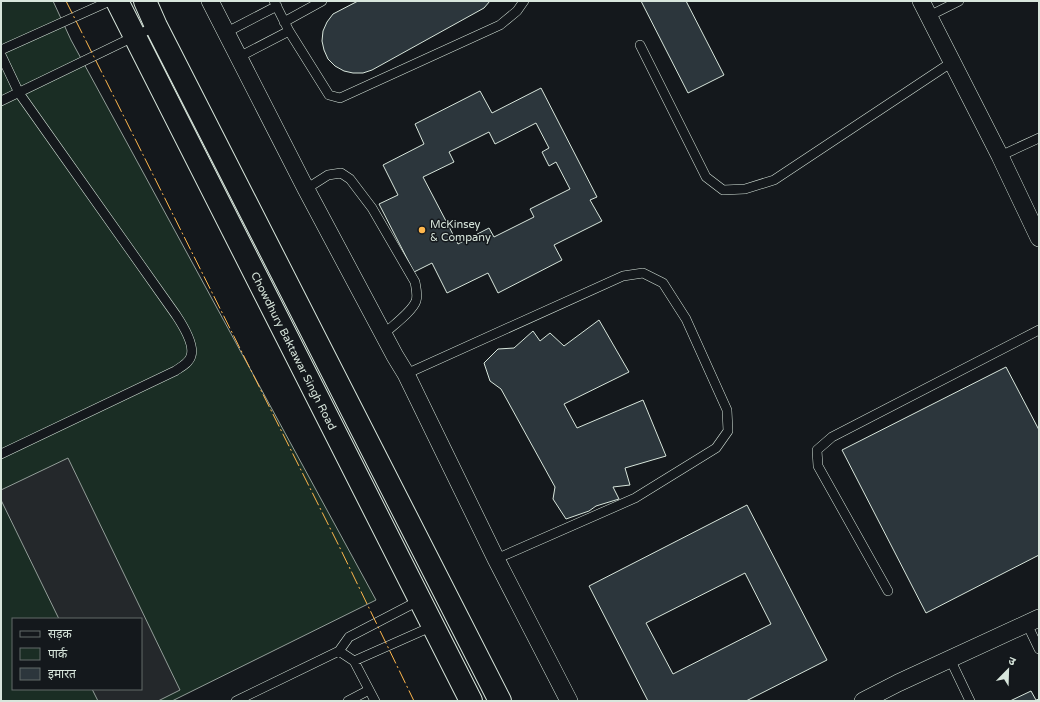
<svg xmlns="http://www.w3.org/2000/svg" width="1040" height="702" viewBox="0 0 1040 702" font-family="'Varela Round','Noto Sans Devanagari',sans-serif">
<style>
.green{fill:#1a2d24;stroke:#939e99;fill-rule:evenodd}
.parking{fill:#24282b;stroke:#939e99}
.building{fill:#2c363c;stroke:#d8e6dc;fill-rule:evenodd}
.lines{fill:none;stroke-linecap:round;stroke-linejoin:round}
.lane-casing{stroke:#d8e6dc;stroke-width:10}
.street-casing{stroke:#d8e6dc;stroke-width:18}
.secondary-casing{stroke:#d8e6dc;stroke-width:24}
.lane{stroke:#14181c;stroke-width:9}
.street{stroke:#14181c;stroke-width:17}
.secondary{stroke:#14181c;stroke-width:22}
.power{stroke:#ffb74d;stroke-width:1;stroke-dasharray:14 3 2 3;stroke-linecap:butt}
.poi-dot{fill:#ffb74d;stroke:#14181c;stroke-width:1.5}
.labels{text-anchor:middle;stroke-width:3;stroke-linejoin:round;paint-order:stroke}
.poi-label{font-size:11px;fill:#d8e6dc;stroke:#14181c;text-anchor:start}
.street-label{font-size:11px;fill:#d8e6dc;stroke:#14181c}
</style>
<rect width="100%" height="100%" fill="#14181c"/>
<!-- green -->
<path class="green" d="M1,1H53L71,40L376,600L172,701H1ZM13,619H141V689H13Z"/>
<!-- parking -->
<path class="parking" d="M68,458L180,690L158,701H98L92,689H141V619H59L1,500V490Z"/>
<!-- building -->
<path class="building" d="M358,1H490L484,8L372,70L363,73H353L344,71L335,66L328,59L324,50L322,41L323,31L327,22L333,14Z
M641,1H686L724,75L688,93Z
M541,88L597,197L590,200L602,221L554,245L562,260L498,293L488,273L447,293L432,263L414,272L379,204L398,195L383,165L424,144L415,124L480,91L492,113ZM536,123L549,148L542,152L549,166L556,162L570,189L530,209L534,217L494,237L489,228L458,244L423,177L454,162L449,152L489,132L495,144Z
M599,320L629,372L564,404L577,428L643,400L666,456L625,468L630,485L613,487L619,499L596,506L589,511L566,519L553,499L555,487L501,389L490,381L484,363L498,349L514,348L533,331L540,341L550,333L564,346Z
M1006,367L1039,430V555L926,613L842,450Z
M747,505L827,660L746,701H648L589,586ZM745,573L771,624L673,674L646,623Z
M1031,691L1036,700L1039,699V701H1010Z"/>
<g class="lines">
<!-- lane casing -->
<g class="lane-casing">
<path id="lane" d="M274,1L289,31L329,95L340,98L500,25L517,11L524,1
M929,16L959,1
M284,22L322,1
M227,32L277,6
M640,45L706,177L723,190L745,189L774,180L952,62
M1,50L110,1
M1,55L19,93L176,315C182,324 195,344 191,356C189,363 181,367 175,371L1,454
M239,57L289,31
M1,101L156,26
M1000,156L1039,138
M306,189L328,175L341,173L350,179L372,208L415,282C416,288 418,295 416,301C412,312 392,326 384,334
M406,374L623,276L643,273L663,283L686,319L727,410L728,431L716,448L635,498L496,559
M888,591L818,466L817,450L832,437L1039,330
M1027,624L1039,649
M950,659L970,701
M354,661L433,626
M236,701L339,651
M348,701L369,690
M375,701L354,661L339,651L349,637L420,600"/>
</g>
<!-- street casing -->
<g class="street-casing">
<path id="street" d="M210,1L306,189L395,356L406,374L496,559L569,701
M921,1L1000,156L1039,238
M863,701L898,683L1039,618"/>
</g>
<!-- secondary casing -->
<g class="secondary-casing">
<g id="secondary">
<path id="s1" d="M117,1L471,701"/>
<path d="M145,1L156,26L500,701"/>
</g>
</g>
<!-- lane -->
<use href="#lane" class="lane"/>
<!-- street -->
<use href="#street" class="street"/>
<!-- secondary -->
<use href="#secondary" class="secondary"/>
<!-- power -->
<path class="power" d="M66,1L339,546L414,701"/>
</g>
<!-- markers -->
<circle class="poi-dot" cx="422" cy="230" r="4"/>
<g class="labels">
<!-- poi labels -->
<g class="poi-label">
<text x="430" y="228">McKinsey<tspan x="430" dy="13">&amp; Company</tspan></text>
</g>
<!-- street labels -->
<g class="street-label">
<text dy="4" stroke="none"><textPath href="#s1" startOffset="392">Chowdhury Baktawar Singh Road</textPath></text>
</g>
</g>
<!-- border -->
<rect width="1040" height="702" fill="none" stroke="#d8e6dc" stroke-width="4"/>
<!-- legend -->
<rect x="12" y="618" width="130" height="72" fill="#14181c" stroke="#626a69"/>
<rect x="20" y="631" width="20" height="6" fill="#14181c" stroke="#626a69"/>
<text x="48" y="638" font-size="12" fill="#d8e6dc">सड़क</text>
<rect x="20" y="648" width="20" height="12" fill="#1a2d24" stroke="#626a69"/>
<text x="48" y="658" font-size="12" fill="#d8e6dc">पार्क</text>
<rect x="20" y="668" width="20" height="12" fill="#2c363c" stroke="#626a69"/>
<text x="48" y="678" font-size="12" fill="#d8e6dc">इमारत</text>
<!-- north arrow -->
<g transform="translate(1008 670) rotate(23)" stroke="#14181c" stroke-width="3" paint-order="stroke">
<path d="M0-3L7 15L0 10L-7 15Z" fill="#d8e6dc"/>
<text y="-6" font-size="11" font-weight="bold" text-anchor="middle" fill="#d8e6dc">उ</text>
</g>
</svg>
